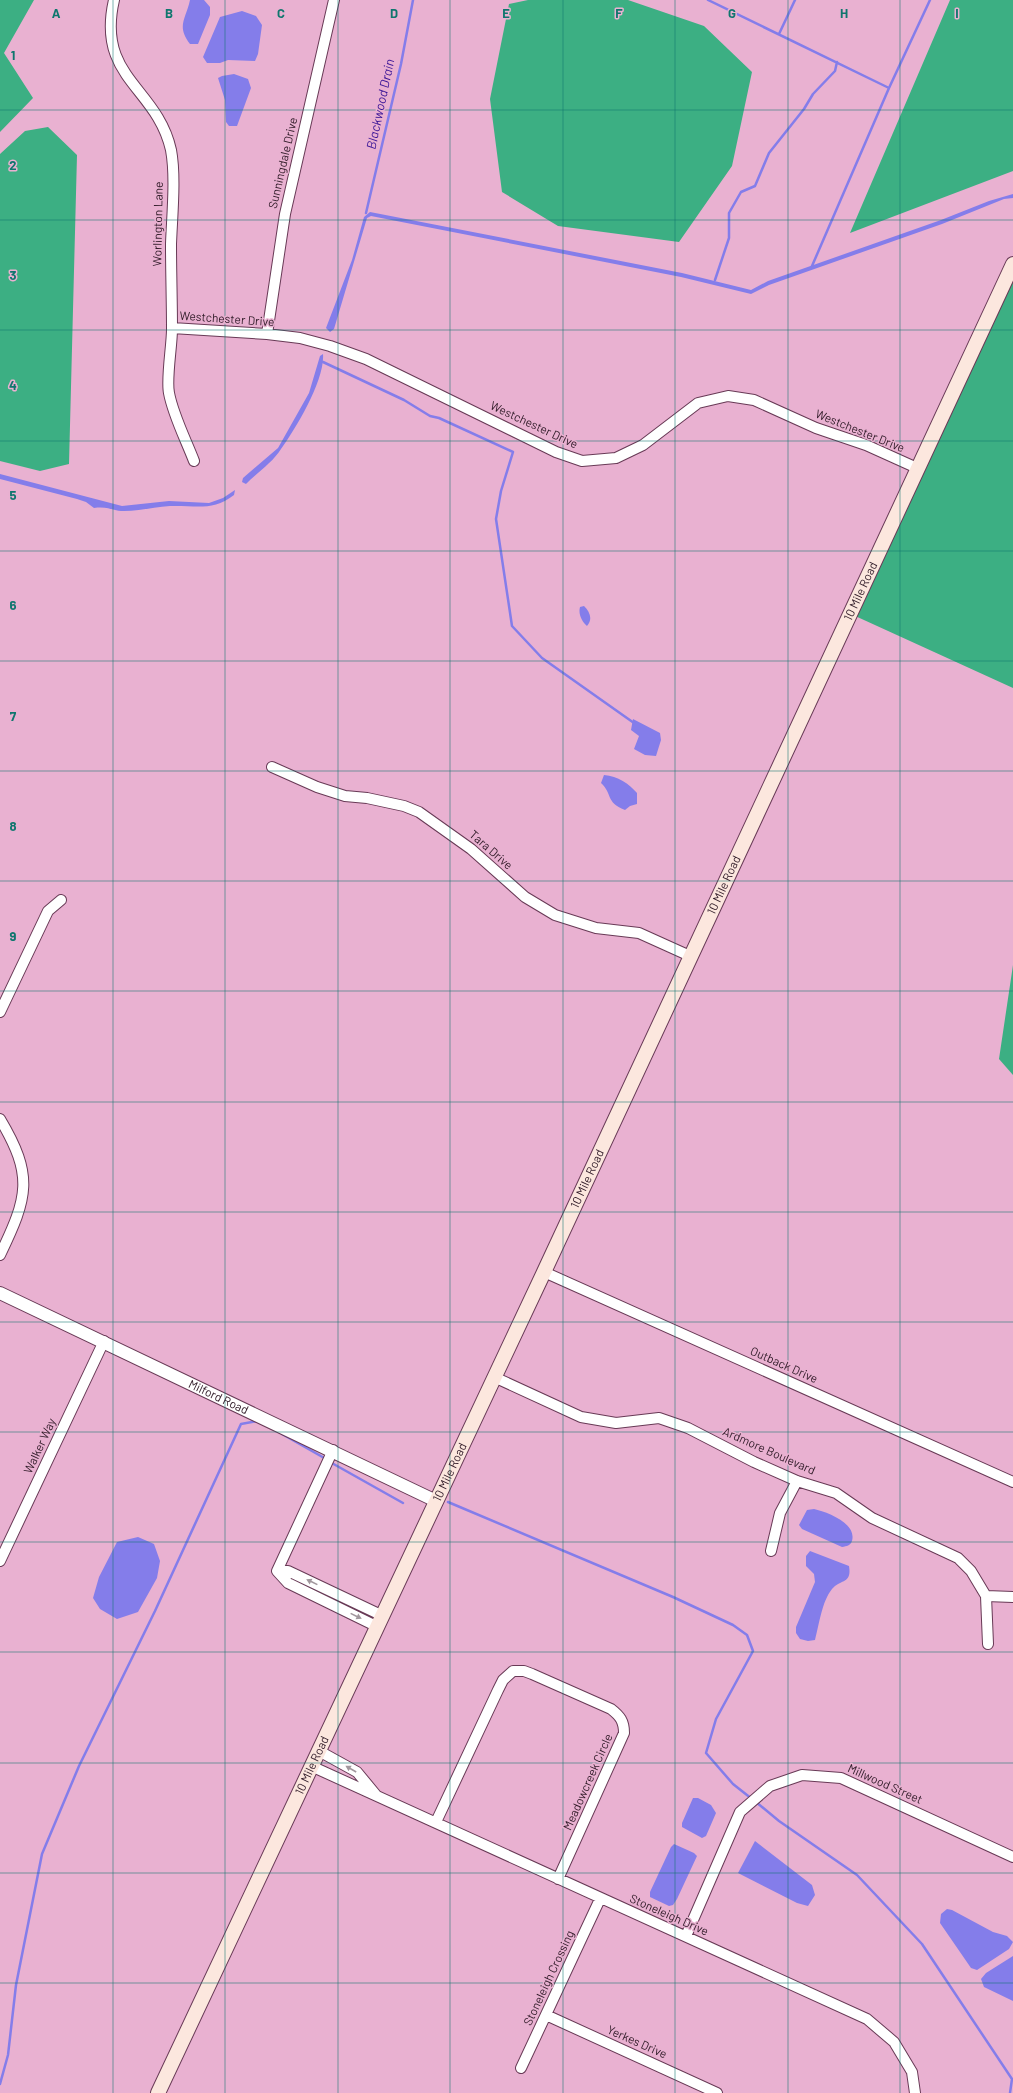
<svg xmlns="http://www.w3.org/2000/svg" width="1013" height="2093" viewBox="0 0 1013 2093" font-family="Barlow,sans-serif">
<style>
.green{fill:#3caf83}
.water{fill:#847dea}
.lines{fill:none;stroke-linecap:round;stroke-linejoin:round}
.stream{stroke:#847dea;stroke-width:2.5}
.minor-casing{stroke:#683a56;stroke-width:12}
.tertiary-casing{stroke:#683a56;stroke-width:14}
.secondary-casing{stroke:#683a56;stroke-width:16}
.minor{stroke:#fff;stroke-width:10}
.tertiary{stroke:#fff;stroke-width:12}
.secondary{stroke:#fce7de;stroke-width:14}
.oneway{fill:#a2989e}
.grid{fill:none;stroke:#0f766e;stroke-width:1;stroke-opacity:0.55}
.labels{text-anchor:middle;stroke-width:3;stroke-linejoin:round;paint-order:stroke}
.street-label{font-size:12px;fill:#301b28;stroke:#e9b1d1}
.water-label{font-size:13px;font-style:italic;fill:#391496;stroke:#e9b1d1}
.grid-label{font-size:13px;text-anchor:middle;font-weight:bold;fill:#0f766e;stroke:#e9b1d1;stroke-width:3;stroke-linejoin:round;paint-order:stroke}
</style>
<rect width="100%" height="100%" fill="#e9b1d1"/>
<!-- green -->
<path class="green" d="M0,0H34L4,53L33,98L0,132Z
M528,0H628L704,26L752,72L732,166L679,242L558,226L502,192L490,99L509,4Z
M950,0H1013V171L850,233Z
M48,127L77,155L69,464L40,471L0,461V154L25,131Z
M1013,276V688L853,615Z
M1013,965V1075L999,1059Z"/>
<!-- water -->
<path class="water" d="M190,0H204L210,7V15L198,44H190C176,26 186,19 190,0Z
M242,11L256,16L262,25L258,54L255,61L228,60L220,63H207L203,57L220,17Z
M234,74L248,79L251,88L237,126H229L226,122L225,100L218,78L222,76Z
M1013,194V198L1004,199L942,224L769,285L751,294L681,277L371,216L367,218L334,329L330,332L326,328L352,260L364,217L370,212L682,273L751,290L768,281L941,220L989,201Z
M323,354C325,380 296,428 281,449C273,462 257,473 246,484L242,482L243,478L278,448L309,393L320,356Z
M0,474L122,506L169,501L209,503L223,498L235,490L234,495C212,512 195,505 170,506C154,507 140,511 124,511C111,511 109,506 94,508L86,502L77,499L0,479Z
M584,606C590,612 593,619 587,626C582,622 578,614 580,607Z
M633,719L660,733L661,740L656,756L645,755L634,749L639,736L631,730Z
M604,775C618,776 629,784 637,793V804L630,806L625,810C605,802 613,794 601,783Z
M814,1509C827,1512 857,1523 852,1541C850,1546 847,1546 842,1547L802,1529L799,1525L807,1510Z
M138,1537L154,1544L160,1561L157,1578L138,1612L117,1619L100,1609L93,1598L99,1577L117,1542Z
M810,1551L849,1566C852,1584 841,1579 832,1589C822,1601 819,1625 815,1640L808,1641L800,1639L796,1633V1627L815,1582L814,1574L806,1566V1556Z
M693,1798H698L711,1805L716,1813L706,1836L702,1838L682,1827V1823Z
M755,1841L812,1885L815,1895L808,1906L797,1903L738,1873Z
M674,1844L694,1853L697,1856L677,1899L673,1905L669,1906L650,1897V1892L671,1847Z
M947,1909L952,1910L993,1932L1007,1936L1013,1942L1009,1949L977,1970L971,1968L940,1923L941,1914Z
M1013,1956V2001L984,1987L981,1979L986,1973Z"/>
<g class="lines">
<!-- stream -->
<path class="stream" d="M708,0L889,88
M779,34L795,0
M366,213L401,64L413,0
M812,266L889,88L930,0
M715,280L729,238V213L741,192L755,186L769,153L804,109L813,94L835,71L837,62
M323,362L404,400L430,416L439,418L513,452L501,491L496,519L512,626L542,658L634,723
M282,1434L326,1459
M330,1462L403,1503
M448,1502L673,1597L733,1625L747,1635L753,1651L716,1719L706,1753L733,1784L752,1799
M756,1802L779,1821L857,1875L922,1944L1012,2079L1010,2093
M0,2084L8,2055L16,1985L42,1854L79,1766L155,1611L241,1424L258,1421"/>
<!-- minor casing -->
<g class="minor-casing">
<path id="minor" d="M114,0C96,78 157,87 171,150C176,177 172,216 171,244C171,273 172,301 172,329C172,346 166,379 169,393C173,415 186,440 194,461
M172,328L267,334L300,338L330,346L366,359L556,452L582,461L616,458L643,445L698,403L728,396L754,400L816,428L866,445L917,468
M267,334L285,214L334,0
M272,767L317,787L345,796L367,798L404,806L419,812L471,849L525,897L555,915L596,928L639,933L690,956
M0,1012L48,911L61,900
M0,1119C34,1176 28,1197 0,1255
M544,1272L1013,1482
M494,1377L581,1417L616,1423L659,1418L688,1428L754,1462L797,1481L836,1493L872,1518L958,1558L971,1571L986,1596L988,1644
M771,1551L780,1513L797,1481
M0,1561L104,1341
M277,1571L333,1450
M986,1596L1013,1597
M378,1627L288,1583L277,1571H288L383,1616
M319,1751L357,1772L376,1795
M311,1766L867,2019L894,2042L912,2072L915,2093
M436,1822L498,1690L503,1680L513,1671H524L532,1674L611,1709C620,1716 624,1721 624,1733L558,1879
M686,1936L740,1812L770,1786L802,1775L841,1778L1013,1857
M546,2015L717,2093
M521,2068L600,1899"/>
</g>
<!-- tertiary casing -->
<g class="tertiary-casing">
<g id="tertiary">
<path id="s1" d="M0,1293L436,1501"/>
</g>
</g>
<!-- secondary casing -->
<g class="secondary-casing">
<g id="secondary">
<path id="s2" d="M158,2093L544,1272L1013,264"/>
</g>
</g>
<!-- minor -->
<use href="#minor" class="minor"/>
<!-- tertiary -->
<use href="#tertiary" class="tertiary"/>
<!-- secondary -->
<use href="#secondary" class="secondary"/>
</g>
<!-- one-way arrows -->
<defs><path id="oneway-solid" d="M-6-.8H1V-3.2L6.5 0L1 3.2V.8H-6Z"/></defs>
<g class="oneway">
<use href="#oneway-solid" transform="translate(312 1582) rotate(-154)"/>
<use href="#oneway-solid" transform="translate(356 1616) rotate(26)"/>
<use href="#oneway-solid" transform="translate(351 1769) rotate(-150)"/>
</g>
<!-- grid -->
<path class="grid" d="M113,0V2093M225,0V2093M338,0V2093M450,0V2093M563,0V2093M675,0V2093M788,0V2093M900,0V2093M0,110H1013M0,220H1013M0,330H1013M0,441H1013M0,551H1013M0,661H1013M0,771H1013M0,881H1013M0,991H1013M0,1102H1013M0,1212H1013M0,1322H1013M0,1432H1013M0,1542H1013M0,1652H1013M0,1763H1013M0,1873H1013M0,1983H1013"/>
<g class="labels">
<!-- street labels -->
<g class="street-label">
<text transform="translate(283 163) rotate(-77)" y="4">Sunningdale Drive</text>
<text transform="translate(158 224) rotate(-89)" y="4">Worlington Lane</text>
<text transform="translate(227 319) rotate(4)" y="4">Westchester Drive</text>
<text transform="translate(534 425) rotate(25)" y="4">Westchester Drive</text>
<text transform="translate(860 431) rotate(22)" y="4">Westchester Drive</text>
<text dy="4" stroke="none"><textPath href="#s2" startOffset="1658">10 Mile Road</textPath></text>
<text transform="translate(491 850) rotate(41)" y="4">Tara Drive</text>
<text dy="4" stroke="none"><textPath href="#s2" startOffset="1334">10 Mile Road</textPath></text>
<text dy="4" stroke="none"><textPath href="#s2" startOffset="1010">10 Mile Road</textPath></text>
<text transform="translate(784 1365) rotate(24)" y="4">Outback Drive</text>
<text dy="4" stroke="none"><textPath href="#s1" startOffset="242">Milford Road</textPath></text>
<text transform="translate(40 1446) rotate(-65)" y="4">Walker Way</text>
<text transform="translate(769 1451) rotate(24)" y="4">Ardmore Boulevard</text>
<text dy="4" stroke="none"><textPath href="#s2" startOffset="686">10 Mile Road</textPath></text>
<text dy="4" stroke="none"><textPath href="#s2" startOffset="362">10 Mile Road</textPath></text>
<text transform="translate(588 1782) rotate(-66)" y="4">Meadowcreek Circle</text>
<text transform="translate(885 1784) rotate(24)" y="4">Millwood Street</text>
<text transform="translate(669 1915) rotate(24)" y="4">Stoneleigh Drive</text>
<text transform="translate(549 1978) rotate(-65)" y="4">Stoneleigh Crossing</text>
<text transform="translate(637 2042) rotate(24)" y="4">Yerkes Drive</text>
</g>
<!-- water labels -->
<g class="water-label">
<text transform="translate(380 104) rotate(-78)" y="5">Blackwood Drain</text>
</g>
</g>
<g class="grid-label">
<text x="56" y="18">A</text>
<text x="169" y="18">B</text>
<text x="281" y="18">C</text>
<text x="394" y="18">D</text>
<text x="506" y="18">E</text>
<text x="619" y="18">F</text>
<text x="732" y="18">G</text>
<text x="844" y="18">H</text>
<text x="957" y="18">I</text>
<text x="13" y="60">1</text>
<text x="13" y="170">2</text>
<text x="13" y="280">3</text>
<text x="13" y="390">4</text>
<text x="13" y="500">5</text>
<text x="13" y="610">6</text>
<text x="13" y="721">7</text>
<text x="13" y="831">8</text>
<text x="13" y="941">9</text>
</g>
</svg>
